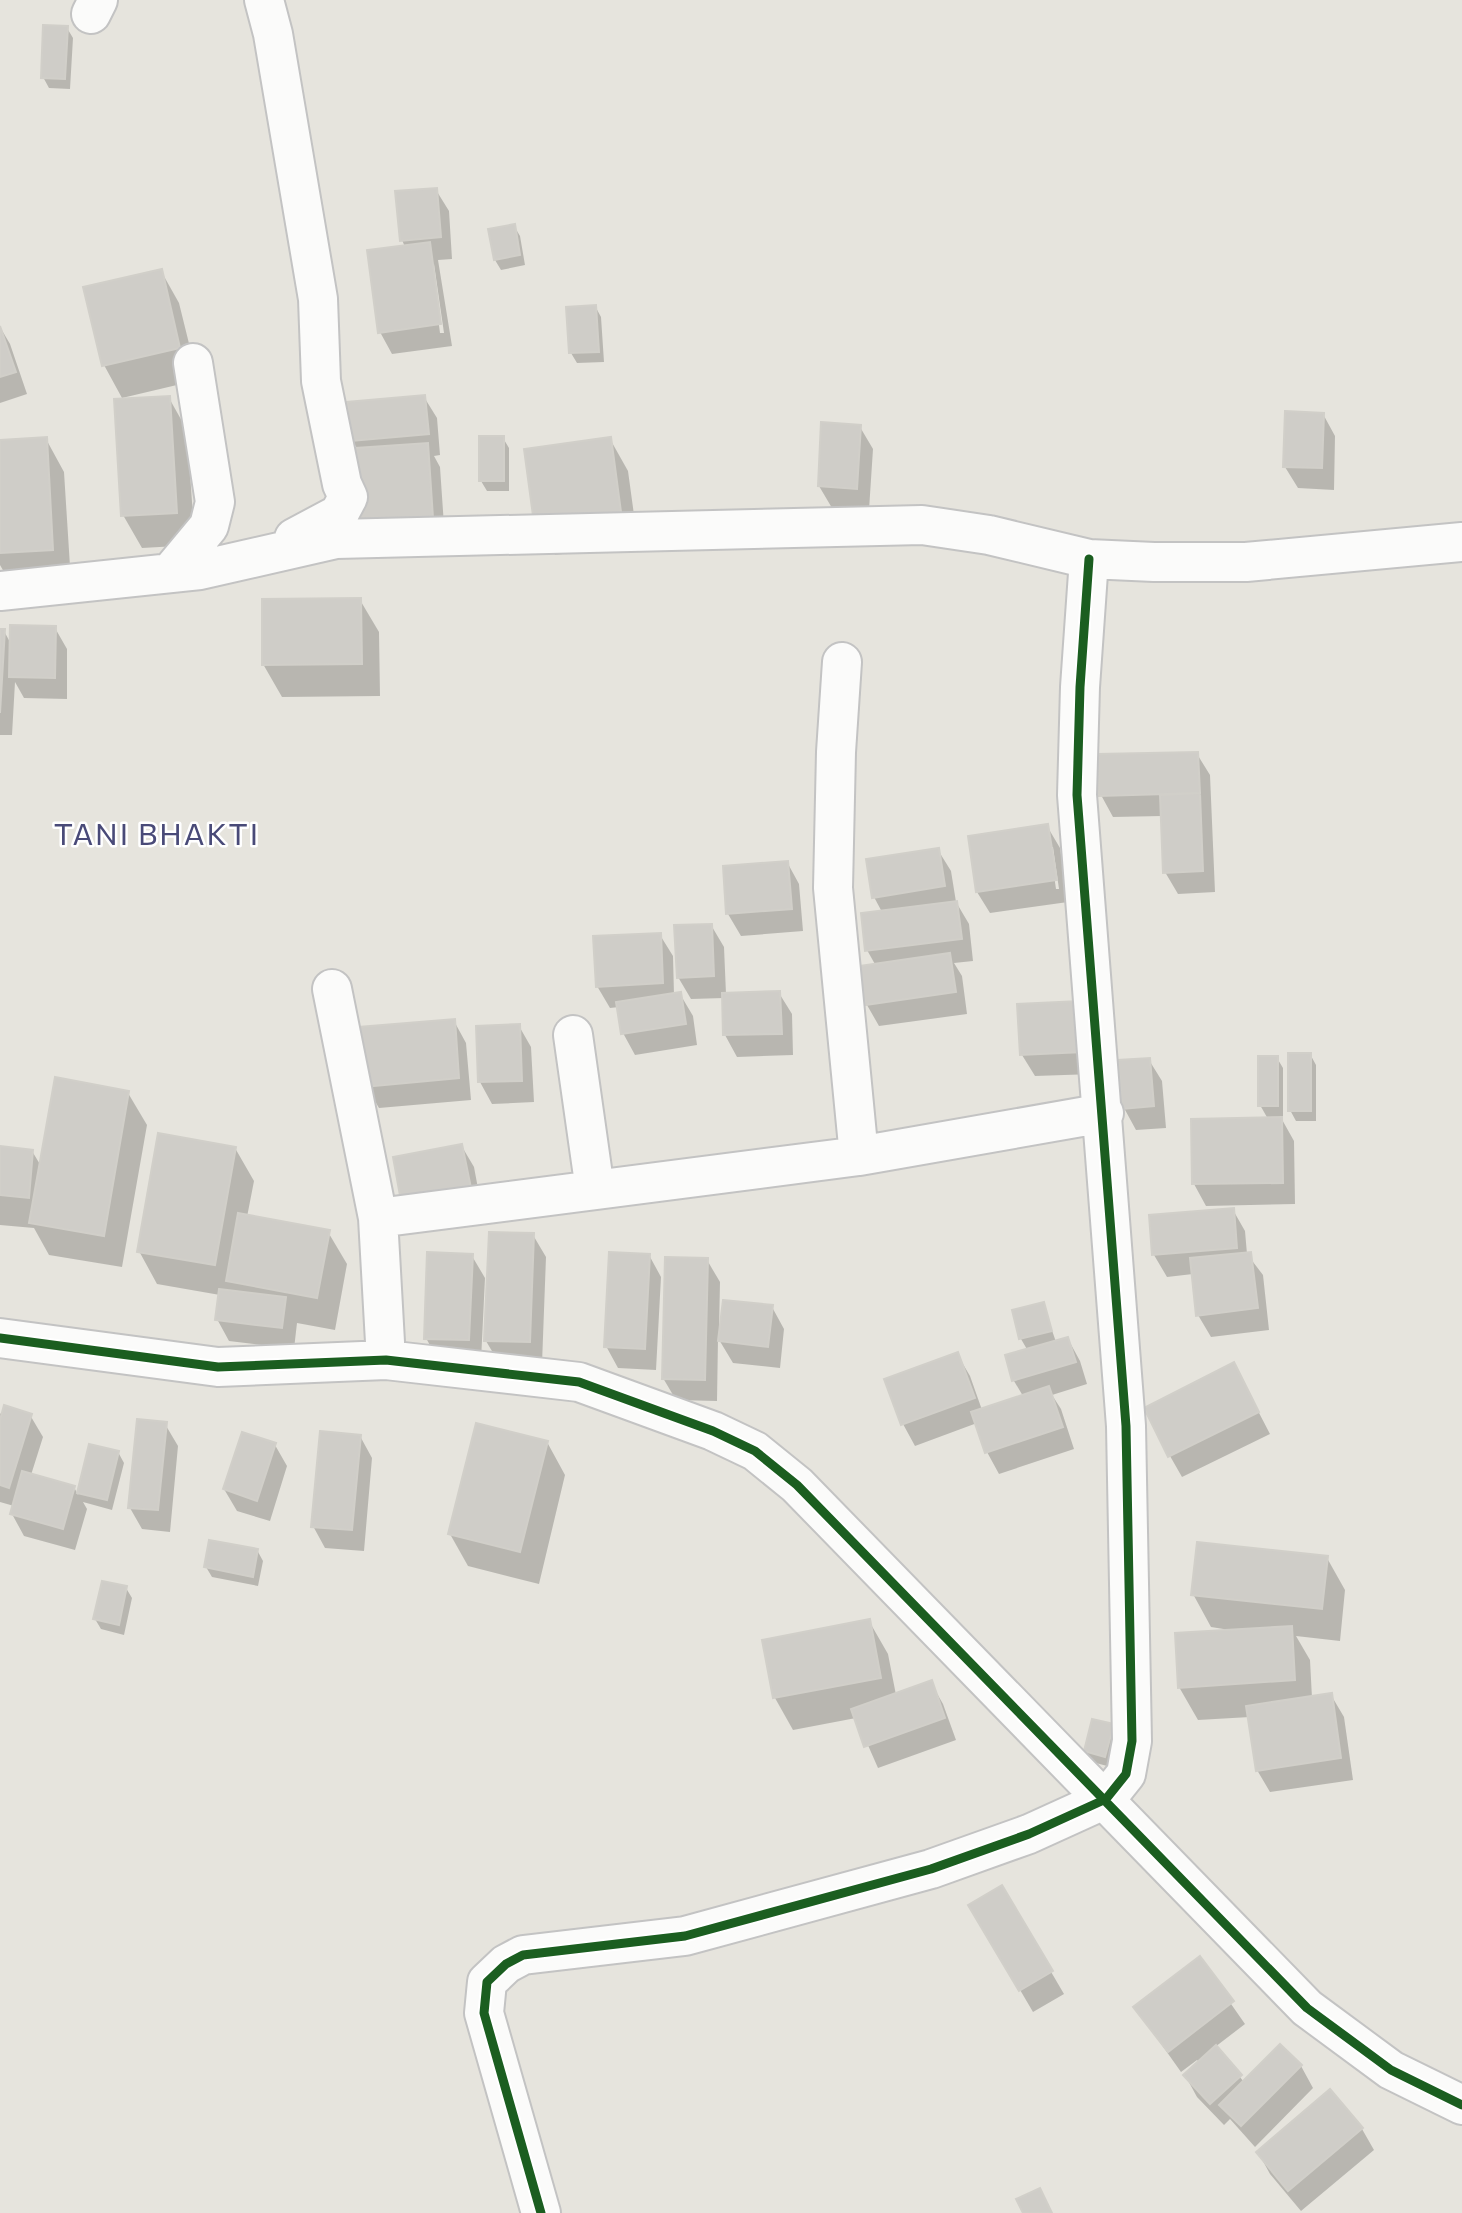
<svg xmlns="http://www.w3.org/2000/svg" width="1462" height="2213" viewBox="0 0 1462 2213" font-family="Commissioner,sans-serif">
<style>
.shadow{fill:#0003;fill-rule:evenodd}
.building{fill:#cfcdc8;stroke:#d1cfc9;stroke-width:2}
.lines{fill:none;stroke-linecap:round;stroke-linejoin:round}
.minor-casing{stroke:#c3c3c3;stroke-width:42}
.minor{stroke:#fbfbfa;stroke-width:38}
.cycleway-casing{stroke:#fff;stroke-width:13}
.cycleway{stroke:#1b5e20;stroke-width:9}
.labels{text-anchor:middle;stroke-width:5;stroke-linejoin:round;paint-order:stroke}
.quarter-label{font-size:30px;letter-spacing:2px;fill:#494a78;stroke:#fff}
</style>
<rect width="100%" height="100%" fill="#e6e4dd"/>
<!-- shadow -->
<path class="shadow" d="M67,28L73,38L70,89L49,88L43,77Z
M436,190L449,211L452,259L438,260L452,346L392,354L380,332L405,247L402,240ZM431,264H434L444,333H440Z
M514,226L520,236L525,265L501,270L495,260Z
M161,271L179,303L198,380L122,398L104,365Z
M595,306L601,317L604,362L577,363L571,353Z
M0,327L10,344L27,394L0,403Z
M424,397L437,418L440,455L434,456L440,467L445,540L358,450L352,440Z
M169,398L187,430L195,545L142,548L123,515Z
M1323,414L1335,436L1334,490L1298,488L1285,467Z
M860,427L873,449L869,510L832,508L819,486Z
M503,438L509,448V491H487L481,481Z
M46,439L64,472L71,582L12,586L0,565V442Z
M610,439L628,471L638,544L555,555L536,523Z
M360,600L379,632L380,696L282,697L263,664Z
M55,628L67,649V699L24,698L15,682L12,735H0V630L4,631L11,644Z
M1197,754L1210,775L1215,892L1178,894L1165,872L1162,816L1113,817L1101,795Z
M1047,826L1060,848L1068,902L990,913L977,892ZM1050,847H1053L1059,889H1056Z
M938,850L951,871L956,902L969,924L973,961L954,963L962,976L967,1014L879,1026L867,1005L876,966L867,950L882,912L874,897Z
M787,862L799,884L803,931L741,936L728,914Z
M711,925L724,947L726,994L779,993L792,1014L793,1055L737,1057L725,1035L724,998L691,999L678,977Z
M660,935L673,956L674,995L680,994L693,1016L697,1045L635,1055L623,1033L619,1007L610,1008L597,986Z
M1079,1003L1094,1074L1035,1076L1022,1055Z
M454,1021L466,1043L471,1100L379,1108L366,1086Z
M519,1026L531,1047L534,1102L492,1104L480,1082Z
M1310,1054L1316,1065V1121H1296L1290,1110Z
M1277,1058L1283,1068V1116H1280L1294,1141L1295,1204L1206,1206L1194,1184L1268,1119L1260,1105Z
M1149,1060L1162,1081L1166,1128L1136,1130L1124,1108Z
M128,1093L147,1125L122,1267L49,1255L34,1228L0,1225V1148L32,1151L41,1166Z
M461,1145L474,1167L482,1210L395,1158Z
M235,1148L254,1181L247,1217L328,1232L347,1264L335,1330L297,1323L294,1349L229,1341L217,1319L220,1295L157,1284L139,1251Z
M1233,1210L1245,1231L1247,1254L1263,1275L1269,1330L1211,1337L1198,1315L1193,1274L1167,1277L1154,1255Z
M533,1235L546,1257L542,1364L499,1363L486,1341Z
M649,1255L661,1277L656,1370L618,1368L606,1346Z
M472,1256L485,1278L481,1361L438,1360L426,1338Z
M707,1260L720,1282L719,1331L772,1307L784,1329L780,1368L733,1363L718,1338L717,1401L676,1400L663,1378Z
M1043,1304L1056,1342L1068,1339L1080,1361L1087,1384L1052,1395L1061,1409L1074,1449L999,1474L987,1452L977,1423L915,1446L903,1424L957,1354L970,1376L982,1410L1023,1396L1014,1381L1007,1357L1028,1351L1021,1339L1014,1311Z
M1245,1386L1270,1434L1182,1477L1170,1456Z
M0,1413L3,1417L30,1415L43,1437L31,1475L74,1487L78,1495L90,1446L118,1452L124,1463L112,1510L83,1502L87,1509L75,1550L24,1536L12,1514L14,1506L0,1502Z
M165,1424L178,1446L170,1532L142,1529L130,1508Z
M360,1436L372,1458L364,1551L325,1548L313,1526Z
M547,1442L565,1475L539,1584L468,1566L450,1534Z
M275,1445L287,1466L270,1521L237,1511L224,1489Z
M257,1550L263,1561L258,1586L212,1577L206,1567Z
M1327,1558L1345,1590L1340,1641L1296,1636L1310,1660L1312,1698L1331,1695L1344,1717L1353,1780L1270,1792L1257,1770L1250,1717L1198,1720L1179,1687L1236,1631L1211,1627L1193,1594Z
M126,1588L132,1598L124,1635L101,1629L95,1619Z
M869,1621L888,1654L896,1695L931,1683L943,1704L956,1740L878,1768L856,1718L793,1730L775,1698Z
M1113,1725L1119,1736L1111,1767L1092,1762L1086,1751Z
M1002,1888L1064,1994L1033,2012L971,1906Z
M1199,1958L1245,2024L1215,2047L1244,2082L1280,2046L1301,2066L1313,2088L1255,2147L1230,2119L1224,2125L1197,2097L1185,2075L1199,2062L1197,2060L1181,2072L1135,2007Z
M1362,2129L1374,2150L1301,2211L1270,2174L1258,2152Z"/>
<!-- building -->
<path class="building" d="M43,25L68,26L65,79L41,78Z
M437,188L441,237L400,241L395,191Z
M515,224L520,255L494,260L488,229Z
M430,242L441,324L378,333L367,250Z
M162,269L180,348L102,366L83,287Z
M596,305L599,352L569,353L566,307Z
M0,326L16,372L0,377Z
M425,395L429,434L351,441L347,402Z
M170,396L177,513L121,516L114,399Z
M1285,411L1324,413L1322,468L1283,467Z
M821,422L861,425L857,489L818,486Z
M479,436H504V481H479Z
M47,437L53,550L0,553V440Z
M611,437L621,512L534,523L524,449Z
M428,443L433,518L361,523L356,448Z
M361,598L362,664L262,665V599Z
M10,625L56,626L55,678L9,677Z
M0,629H5L0,713Z
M1198,752L1200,793L1099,796L1098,754Z
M1200,793L1203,871L1163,873L1160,795Z
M1048,824L1057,880L976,892L968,836Z
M939,848L945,886L872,898L866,859Z
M788,861L792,909L726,914L723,866Z
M957,901L962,939L865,951L861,913Z
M712,924L714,976L677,978L674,925Z
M661,933L663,983L596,987L593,936Z
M950,953L956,992L865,1005L859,966Z
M780,991L782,1034L723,1035L722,993Z
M681,992L686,1024L621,1034L616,1002Z
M1080,1001L1083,1052L1020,1055L1017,1004Z
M455,1019L459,1078L364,1087L359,1027Z
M520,1024L522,1081L478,1082L476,1026Z
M1288,1053H1311V1111H1288Z
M1258,1056H1278V1106H1258Z
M1150,1058L1154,1106L1122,1109L1118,1060Z
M55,1077L129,1091L104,1236L29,1223Z
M1282,1117L1283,1183L1192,1184L1191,1119Z
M158,1133L236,1147L215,1265L137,1252Z
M462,1144L471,1188L401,1201L393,1157Z
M0,1146L33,1150L29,1198L0,1195Z
M1234,1208L1237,1248L1152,1255L1149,1215Z
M238,1213L330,1230L317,1298L226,1281Z
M489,1232L534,1233L530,1342L484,1341Z
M427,1252L473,1254L469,1340L424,1339Z
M609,1252L650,1254L645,1349L604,1347Z
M1251,1252L1258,1308L1196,1316L1190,1258Z
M665,1257L708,1258L705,1380L662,1379Z
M219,1289L286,1297L282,1328L215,1320Z
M723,1300L773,1305L768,1347L718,1341Z
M1044,1302L1052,1331L1019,1339L1012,1310Z
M1068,1337L1076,1362L1012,1381L1005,1355Z
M958,1352L975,1398L901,1425L884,1379Z
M1234,1362L1259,1412L1168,1457L1144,1408Z
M1049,1386L1063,1427L985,1453L971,1412Z
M4,1405L32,1414L9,1488L0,1485V1420Z
M137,1419L167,1422L158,1510L128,1508Z
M476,1423L548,1441L520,1552L448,1534Z
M320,1431L361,1435L352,1530L311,1527Z
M242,1432L276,1443L257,1501L223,1489Z
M89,1444L119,1451L107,1500L77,1493Z
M22,1471L75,1486L63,1529L10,1514Z
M209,1540L258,1549L253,1577L204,1567Z
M1197,1542L1328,1556L1322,1609L1191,1595Z
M102,1581L127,1586L119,1625L93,1619Z
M870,1619L881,1678L773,1698L762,1640Z
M1292,1626L1295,1680L1178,1688L1175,1633Z
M932,1680L945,1718L864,1747L851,1709Z
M1332,1693L1341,1758L1256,1771L1246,1706Z
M1092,1719L1114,1724L1105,1757L1084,1751Z
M1002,1885L1053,1971L1019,1991L968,1905Z
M1200,1956L1234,2001L1168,2052L1133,2007Z
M1280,2044L1302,2065L1241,2126L1219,2105Z
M1216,2045L1242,2075L1210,2104L1183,2075Z
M1330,2089L1363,2128L1288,2191L1256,2152Z
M1040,2188L1052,2213H1023L1016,2199Z"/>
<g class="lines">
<!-- minor casing -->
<g class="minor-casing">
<path id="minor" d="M264,0L273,34L318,299L321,381L342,484L348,497L339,514L294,538
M91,14L98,0
M170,573L209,526L215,502L193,363
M0,591L200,570L336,539L922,525L989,535L1089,559L1154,562H1246L1462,542
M842,662L836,752L833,888L859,1156
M332,989L378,1218L386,1360
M573,1035L595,1190
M378,1218L859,1156L1104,1113
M0,1338L218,1367L386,1360L579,1382L713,1431L755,1451L797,1485L1307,2008L1391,2070L1462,2105
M541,2213L484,2013L487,1982L506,1964L523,1955L685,1936L931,1869L1029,1834L1106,1799L1126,1774L1132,1741L1126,1426L1077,795L1080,687L1089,559"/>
</g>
<!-- minor -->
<use href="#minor" class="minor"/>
<!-- cycleway casing -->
<g class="cycleway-casing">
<path id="cycleway" d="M0,1338L218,1367L386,1360L579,1382L713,1431L755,1451L797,1485L1307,2008L1391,2070L1462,2105
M541,2213L484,2013L487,1982L506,1964L523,1955L685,1936L931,1869L1029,1834L1106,1799L1126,1774L1132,1741L1126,1426L1077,795L1080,687L1089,559"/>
</g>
<!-- cycleway -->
<use href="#cycleway" class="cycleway"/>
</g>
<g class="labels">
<!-- quarter labels -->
<g class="quarter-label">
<text x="157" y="845">TANI BHAKTI</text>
</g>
</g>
</svg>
